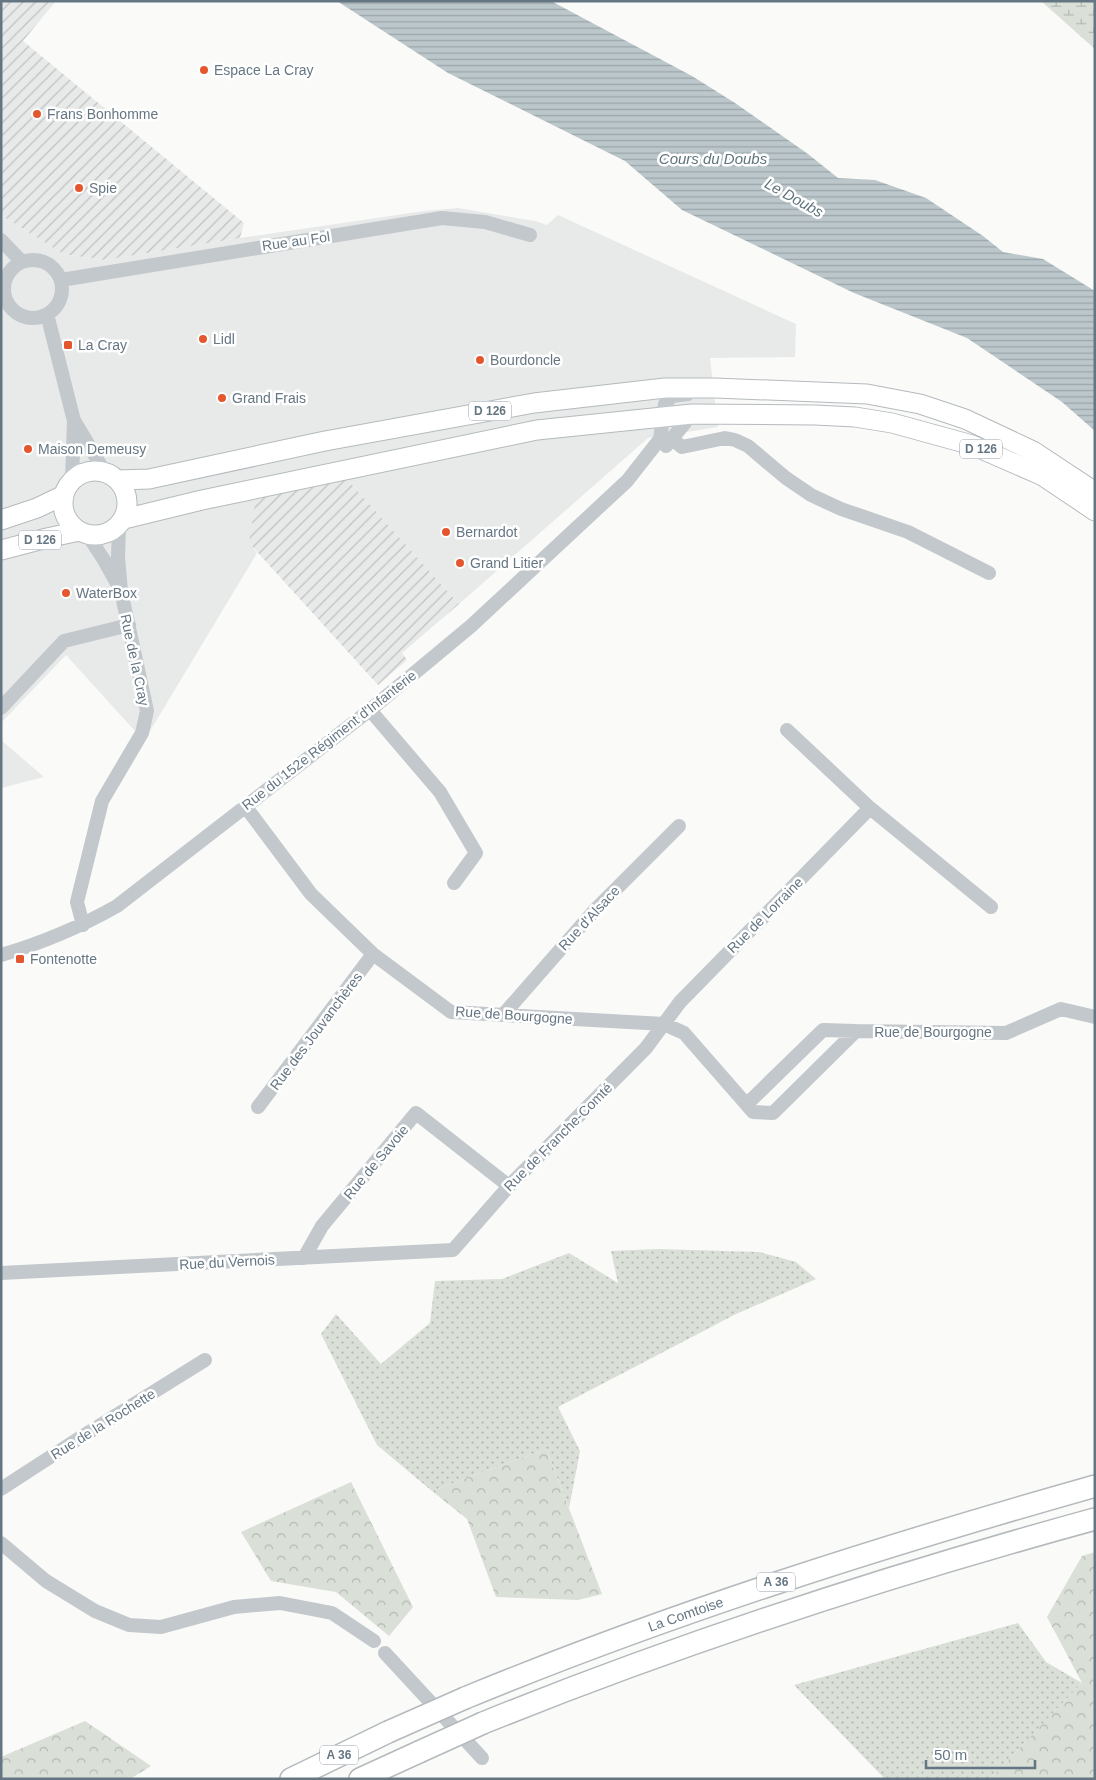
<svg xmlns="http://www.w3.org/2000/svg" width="1096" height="1780" viewBox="0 0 1096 1780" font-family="Helvetica,sans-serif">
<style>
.built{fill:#e8e9e9}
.industrial{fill:url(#industrial-furrows)}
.grass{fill:url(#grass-dots)}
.forest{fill:url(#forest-crowns)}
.wetland{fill:url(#wetland-marsh)}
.water{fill:url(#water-rules)}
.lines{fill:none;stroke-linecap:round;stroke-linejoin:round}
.major-casing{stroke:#b5babe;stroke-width:21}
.highway-casing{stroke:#b4b9bd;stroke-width:24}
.minor{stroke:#c3c8cc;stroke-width:14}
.major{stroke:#fff;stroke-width:19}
.highway{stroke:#fff;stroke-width:21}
.highway-bridge-casing{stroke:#b4b9bd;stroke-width:24;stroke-linecap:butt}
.highway-bridge{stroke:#fff;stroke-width:21}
.poi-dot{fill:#e4572e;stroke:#fff;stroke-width:2}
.labels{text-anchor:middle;stroke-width:5;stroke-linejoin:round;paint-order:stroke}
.shield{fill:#fff;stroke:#939fa8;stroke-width:1}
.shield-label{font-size:12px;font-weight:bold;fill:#657683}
.poi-label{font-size:14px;fill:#657683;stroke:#fff;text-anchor:start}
.street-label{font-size:14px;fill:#657683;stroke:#fff}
.water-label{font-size:15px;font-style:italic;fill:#60757c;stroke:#fff}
</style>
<defs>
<pattern id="industrial-furrows" width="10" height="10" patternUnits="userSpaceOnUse" patternTransform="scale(1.25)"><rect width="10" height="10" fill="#e8e9e9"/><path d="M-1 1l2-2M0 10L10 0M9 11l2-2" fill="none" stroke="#c0c1c2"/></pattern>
<pattern id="grass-dots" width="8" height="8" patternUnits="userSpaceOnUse" patternTransform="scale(1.25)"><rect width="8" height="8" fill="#dadfd7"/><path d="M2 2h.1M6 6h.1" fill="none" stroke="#b4b9b4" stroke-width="1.8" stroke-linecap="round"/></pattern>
<pattern id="forest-crowns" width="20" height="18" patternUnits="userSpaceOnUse" patternTransform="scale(1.25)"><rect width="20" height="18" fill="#dadfd7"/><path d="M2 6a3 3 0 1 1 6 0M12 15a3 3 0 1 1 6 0" fill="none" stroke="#b4b9b4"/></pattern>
<pattern id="wetland-marsh" width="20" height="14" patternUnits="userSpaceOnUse" patternTransform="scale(1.25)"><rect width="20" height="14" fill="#dadfd7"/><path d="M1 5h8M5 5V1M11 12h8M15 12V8" fill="none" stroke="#b4b9b4"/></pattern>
<pattern id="water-rules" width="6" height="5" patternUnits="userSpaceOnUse" patternTransform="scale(1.25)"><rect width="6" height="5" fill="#bbc7cb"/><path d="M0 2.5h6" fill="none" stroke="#9ca6aa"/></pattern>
</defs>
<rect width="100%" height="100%" fill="#fafaf8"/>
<!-- built -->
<path class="built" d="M458,208L535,221L547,225L558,215L796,324L795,357L710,358L718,427L648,438L459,604L345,477L249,543L257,553L144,741L66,655L1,723V215L63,254L104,260L240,238L424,211Z
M1,740L44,777L1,788Z"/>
<!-- industrial -->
<path class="industrial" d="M1,1H56L23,41L244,223L240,238L104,260L63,254L1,215Z
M345,477L459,604L402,653L407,660L378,685L249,543L256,498Z"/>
<!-- grass -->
<path class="grass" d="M657,1249L759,1252L796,1262L816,1279L736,1314L558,1407L580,1451L569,1508L546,1449L432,1491L377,1445L321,1334L336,1314L381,1364L430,1323L435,1281L502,1279L569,1253L618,1283L611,1251Z
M1018,1623L1046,1662L1082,1683L990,1779H885L794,1685Z"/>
<!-- forest -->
<path class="forest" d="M546,1449L602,1594L578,1600L496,1597L467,1519L432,1491Z
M351,1482L413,1607L389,1636L336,1592L271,1581L241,1532Z
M1095,1552V1779H990L1082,1683L1047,1617L1082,1556Z
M85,1721L151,1766L130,1779H1V1757Z"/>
<!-- wetland -->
<path class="wetland" d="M1041,1H1095V49Z"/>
<!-- water -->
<path class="water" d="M337,1H551L692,76L735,103L808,154L838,178L875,180L926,198L983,236L1003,252L1043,259L1095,291V431L1062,402L967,338L854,293L682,210L625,161L448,73Z"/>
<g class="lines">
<!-- major casing -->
<g class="major-casing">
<path id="major" d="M63 503a32 32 0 1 1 64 0a32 32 0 1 1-64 0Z
M118,480L149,479L325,441L534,403L665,388H715L867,394L920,404L965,419L1033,451L1095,492
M124,519L202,500L537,430L692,414L815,415L855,417L892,423L972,445L1043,476L1095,511
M1,520L37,508L64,495
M1,550L47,538L79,531"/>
</g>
<!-- highway casing -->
<g class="highway-casing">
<g id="highway">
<path id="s1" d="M465,1698C671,1613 880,1547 1095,1486"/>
<path d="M483,1723C683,1642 887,1576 1095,1519"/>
<path d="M291,1779L388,1732"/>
<path d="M360,1779L419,1752"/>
</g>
</g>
<!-- minor -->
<path class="minor" d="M1,240L22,262
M4 289a29 29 0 1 1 58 0a29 29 0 1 1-58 0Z
M61,280L442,218L485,222L530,235
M47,314L74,421L72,480
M75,422L104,471
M672,439L682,447L725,438L735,440L748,446L786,478L811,495L841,509L908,532L989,573
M666,446L692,414
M87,534L104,560L118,585
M1,708L64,641L129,625
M370,710L440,792L476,853L454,883
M245,806L311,894L373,954L451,1012L664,1024L684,1033L753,1112L773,1113L856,1031L1006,1033L1061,1009L1095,1017
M870,808L991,907
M83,925L77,902L102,801L142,733L147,711L121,591L118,557L119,526
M1,955C42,943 80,927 117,906L370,710L471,626L627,481L660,439L665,404L672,396L688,394
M503,1015L594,911L679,826
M747,1104L823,1030L856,1031
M258,1107L373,954
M304,1258L322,1226L416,1113L509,1186
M1,1273L453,1250L509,1186L646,1048L680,1002L870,808L787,730
M1,1489L78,1439L205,1360
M1,1543L46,1581L95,1611L129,1625L161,1627L234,1607L280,1603L332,1613L374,1641
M385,1653L482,1758"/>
<!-- major -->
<use href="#major" class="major"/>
<!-- highway -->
<use href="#highway" class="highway"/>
<!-- highway-bridge casing -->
<g class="highway-bridge-casing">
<path id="highway-bridge" d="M388,1732L465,1698
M419,1752L483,1723"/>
</g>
<!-- highway-bridge -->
<use href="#highway-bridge" class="highway-bridge"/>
</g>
<!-- markers -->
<g class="poi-dot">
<circle cx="204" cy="70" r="5"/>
<circle cx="37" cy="114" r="5"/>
<circle cx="79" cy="188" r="5"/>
<circle cx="203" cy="339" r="5"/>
<rect x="63" y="340" width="10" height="10" rx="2.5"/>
<circle cx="480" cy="360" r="5"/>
<circle cx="222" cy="398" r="5"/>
<circle cx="28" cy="449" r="5"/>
<circle cx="446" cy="532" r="5"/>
<circle cx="460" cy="563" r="5"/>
<circle cx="66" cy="593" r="5"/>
<rect x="15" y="954" width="10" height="10" rx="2.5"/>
</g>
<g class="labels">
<!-- shield labels -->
<g class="shield">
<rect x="469" y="401.5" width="42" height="19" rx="4"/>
<rect x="960" y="439.5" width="42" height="19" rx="4"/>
<rect x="19" y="530.5" width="42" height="19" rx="4"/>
<rect x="757" y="1572.5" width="38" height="19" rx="4"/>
<rect x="320" y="1745.5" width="38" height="19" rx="4"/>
</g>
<g class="shield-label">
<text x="490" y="415">D 126</text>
<text x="981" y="453">D 126</text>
<text x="40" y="544">D 126</text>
<text x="776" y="1586">A 36</text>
<text x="339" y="1759">A 36</text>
</g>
<!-- poi labels -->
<g class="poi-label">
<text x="214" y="75">Espace La Cray</text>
<text x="47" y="119">Frans Bonhomme</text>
<text x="89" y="193">Spie</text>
<text x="213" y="344">Lidl</text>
<text x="78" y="350">La Cray</text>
<text x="490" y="365">Bourdoncle</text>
<text x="232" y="403">Grand Frais</text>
<text x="38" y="454">Maison Demeusy</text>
<text x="456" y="537">Bernardot</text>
<text x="470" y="568">Grand Litier</text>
<text x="76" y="598">WaterBox</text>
<text x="30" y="964">Fontenotte</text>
</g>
<!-- street labels -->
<g class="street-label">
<text transform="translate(296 241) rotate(-8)" y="5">Rue au Fol</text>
<text transform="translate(135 660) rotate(78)" y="5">Rue de la Cray</text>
<text transform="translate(329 740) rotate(-38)" y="5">Rue du 152e Régiment d'Infanterie</text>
<text transform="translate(765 915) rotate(-45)" y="5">Rue de Lorraine</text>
<text transform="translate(589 918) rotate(-47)" y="5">Rue d'Alsace</text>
<text transform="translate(514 1015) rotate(4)" y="5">Rue de Bourgogne</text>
<text transform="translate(316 1031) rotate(-53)" y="5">Rue des Jouvanchères</text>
<text x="933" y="1037">Rue de Bourgogne</text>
<text transform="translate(558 1137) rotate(-45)" y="5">Rue de Franche-Comté</text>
<text transform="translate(376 1162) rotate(-50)" y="5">Rue de Savoie</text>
<text transform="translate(227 1262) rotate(-3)" y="5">Rue du Vernois</text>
<text transform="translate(103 1424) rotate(-32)" y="5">Rue de la Rochette</text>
<text dy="5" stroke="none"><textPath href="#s1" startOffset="236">La Comtoise</textPath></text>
</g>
<!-- water labels -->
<g class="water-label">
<text x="713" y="164">Cours du Doubs</text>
<text transform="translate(794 198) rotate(29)" y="5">Le Doubs</text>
</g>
</g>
<!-- border -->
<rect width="1096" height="1780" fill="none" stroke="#657683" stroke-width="5"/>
<!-- scale -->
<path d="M926 1760v8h109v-8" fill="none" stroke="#657683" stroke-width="2.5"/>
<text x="934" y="1760" font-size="15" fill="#657683" stroke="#ffffff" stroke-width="4" paint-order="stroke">50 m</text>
</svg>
